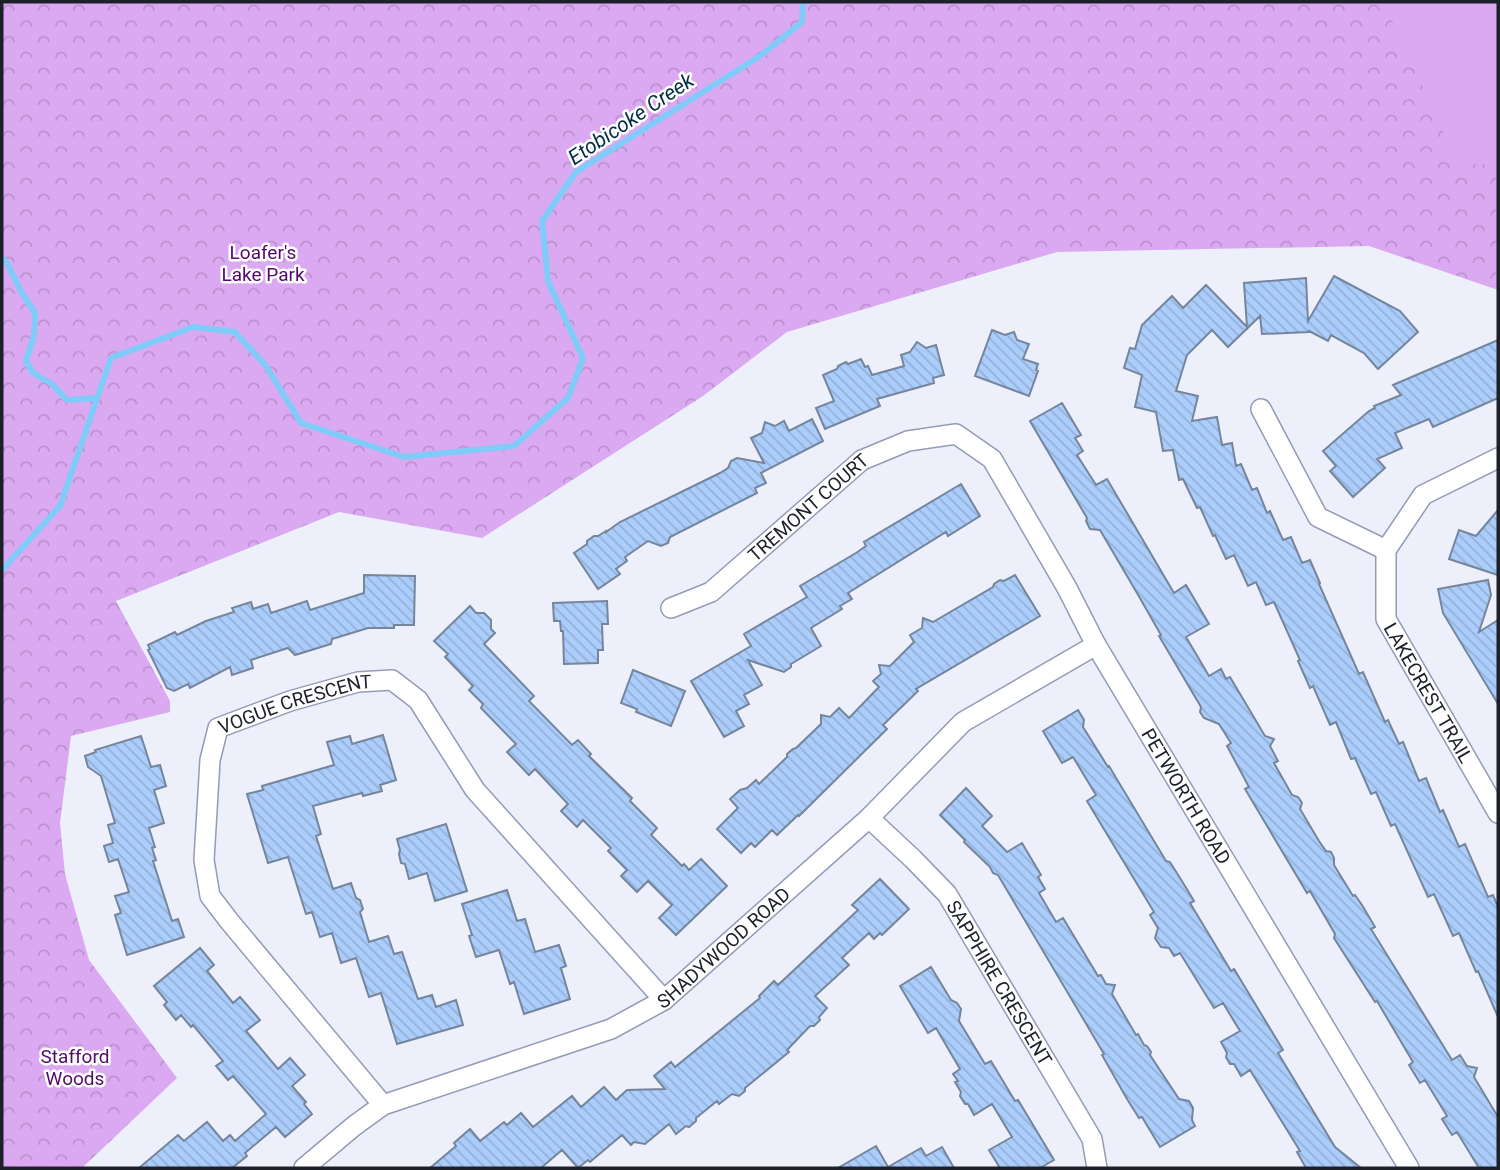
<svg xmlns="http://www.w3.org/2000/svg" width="1500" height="1170" viewBox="0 0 1500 1170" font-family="Roboto,sans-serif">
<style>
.park{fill:url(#park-crowns)}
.garden{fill:#dba9f1}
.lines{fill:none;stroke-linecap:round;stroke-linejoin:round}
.stream{stroke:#7fccf9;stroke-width:6}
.building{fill:url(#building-back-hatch);stroke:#74859c;stroke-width:2}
.minor-casing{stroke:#959bb6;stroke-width:22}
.minor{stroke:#fff;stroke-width:19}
.labels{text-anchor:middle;stroke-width:5;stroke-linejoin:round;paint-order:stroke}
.park-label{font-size:19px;fill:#530a6b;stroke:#fff}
.street-label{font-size:19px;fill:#1d1f29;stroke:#fff}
.water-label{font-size:21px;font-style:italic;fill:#002d43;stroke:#fff}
</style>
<defs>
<pattern id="park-crowns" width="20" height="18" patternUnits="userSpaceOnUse" patternTransform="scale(1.75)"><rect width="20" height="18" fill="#dba9f1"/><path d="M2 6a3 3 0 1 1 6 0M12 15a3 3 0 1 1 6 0" fill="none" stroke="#bc91cf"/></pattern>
<pattern id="building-back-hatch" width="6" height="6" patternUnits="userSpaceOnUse" patternTransform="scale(1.75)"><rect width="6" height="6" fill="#abcdfb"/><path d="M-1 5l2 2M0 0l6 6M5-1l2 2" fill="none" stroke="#93b0d7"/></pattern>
</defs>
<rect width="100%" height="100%" fill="#edf0fb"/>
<!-- park -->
<path class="park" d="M2,2H1498V290L1369,246L1057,252L787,332L703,396L482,538L339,512L116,601L170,701V712L71,736L60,823L65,874L89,960L177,1078L82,1168H2Z"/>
<!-- garden -->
<path class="garden" d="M1384,2H1498V154L1481,166L1455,157Z"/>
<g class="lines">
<!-- stream -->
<path class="stream" d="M2,258L7,263L22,293L35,313L34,336L26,361L33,373L52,384L67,400L97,398
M2,570L60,506L111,358L193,327L235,332L266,366L301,423L404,457L514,446L568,398L583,358L548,281L542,221L576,172L760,56L802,22L803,2"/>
</g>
<!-- building -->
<path class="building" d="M1334,276L1400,311L1418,332L1378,369L1364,353L1331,335L1328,341L1309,331V332L1262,334L1260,316L1228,347L1212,330L1187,355L1176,391L1198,396L1192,421L1217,417L1222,445L1232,443L1236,466L1241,464L1252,490L1257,488L1267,513L1270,511L1283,540L1291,537L1302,563L1310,560L1320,583L1319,584L1359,674L1363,672L1385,722L1388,720L1399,744L1403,742L1419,781L1426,778L1440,812L1443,810L1459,847L1465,844L1488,897L1493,895L1498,907V1017L1478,971L1476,972L1459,933L1453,936L1434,894L1428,897L1395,824L1391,826L1376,792L1371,794L1355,758L1351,759L1336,722L1330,725L1313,686L1310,688L1298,661L1300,660L1274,602L1266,605L1256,582L1248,586L1234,555L1226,559L1215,535L1213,536L1200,507L1197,508L1183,479L1179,480L1173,450L1163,451L1156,412L1135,407L1142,375L1124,368L1130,348L1135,349L1142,325L1172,296L1183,308L1206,285L1247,327L1244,283L1306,278L1308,321Z
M992,330L1005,335L1014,332L1017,340L1029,344L1023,359L1038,364L1036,370L1038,371L1029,396L975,376Z
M1498,340V398L1433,427L1429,419L1395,433L1402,448L1377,459L1385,468L1353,497L1330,471L1336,466L1323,451L1369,411L1375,408L1374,406L1401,395L1393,385Z
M917,342L926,348L936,345L944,375L933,378L934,383L877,399L880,406L825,429L816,408L834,401L823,375L837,369L838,366L846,362L848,364L861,359L865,367L868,366L872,375L904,366L901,355L910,352Z
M1062,403L1081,435L1075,438L1083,451L1077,455L1096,485L1107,479L1174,593L1186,585L1209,624L1186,637L1209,676L1221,669L1226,679L1230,677L1265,736L1274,739L1270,746L1278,761L1274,763L1292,795L1298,797L1302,803L1300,809L1319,841L1326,851L1331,852L1334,858V865L1353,896L1355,895L1362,905L1375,927L1371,929L1452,1060L1460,1055L1467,1066L1477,1068L1474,1077L1498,1117V1168H1479L1457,1132L1452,1135L1442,1119L1447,1116L1425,1080L1420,1083L1409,1065L1413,1062L1377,1001L1375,1002L1334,938L1335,934L1310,891L1307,893L1245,789L1249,787L1227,746L1231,743L1219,724L1204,718L1200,712L1201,707L1159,636L1161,635L1137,593L1100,530L1090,529L1086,521L1087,518L1030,421Z
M812,419L823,441L761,473L766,483L755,488L757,493L670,537L668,543L661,546L648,541L625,557L627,561L616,569L620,574L598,589L574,553L587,544V541L594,536H598L606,531V532L620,522L720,473L728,468L731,461L737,458L764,463L751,438L762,433L765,422L775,426L784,421L789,431Z
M961,484L980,516L948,536L946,532L848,593L852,599L840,606L842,609L811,628L821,646L791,664V667L784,672L748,660L762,685L744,695L749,704L736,711L744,726L724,737L691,681L751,646L744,634L807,597L800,586L856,553L866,546L864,542Z
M1498,510V575L1449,559L1459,530L1476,536Z
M364,575L415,576L414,625H394V628H368L332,639L331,644L295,655L288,648L251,660L253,668L232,675L230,667L190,688L188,684L174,691L167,688L148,650L150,649L148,645L175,632L177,635L206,621L234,612L232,608L251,602L253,609L268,604L271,613L307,601L310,610L364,593Z
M1015,575L1040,616L916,689L918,691L883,725L887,729L799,816L798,815L777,835L772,830L755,847L751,843L741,853L717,829L738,808L730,799L740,790L747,788L756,780L759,784L787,757V754L793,749L796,748L821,724V715L830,717L839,708L849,718L879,687L873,681L881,674L879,665L890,666L914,642L910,635L922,628L923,618L933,622L993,587L994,584L1000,580L1004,581Z
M1488,580L1491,595L1479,632L1498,620V704L1443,613L1438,589Z
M607,601L608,624H602L603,650H598V663L564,664L563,631H561L560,621H554L553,603Z
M470,606L476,613H484L491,620V629L495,633L484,644L534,696L529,701L572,745L578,740L591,754L589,756L632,798L630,801L657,828L651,835L682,866L684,864L689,870L701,859L727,886L676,935L659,918L672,905L648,881L637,892L621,876L627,870L608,851L611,848L583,820L577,827L561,811L568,804L535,769L529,775L507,752L516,744L481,708L483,704L469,690L473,686L445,657L448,654L434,641Z
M633,670L685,691L671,726L636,712L637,709L621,703Z
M1078,710L1084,720L1083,727L1108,767L1109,766L1166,861L1170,862L1185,886L1194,901L1190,903L1231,971L1234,969L1254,1002L1283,1050L1278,1053L1335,1147L1361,1168H1306L1297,1152L1300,1151L1250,1070L1241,1076L1234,1064H1230L1226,1057L1227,1053L1221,1042L1240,1031L1223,1003L1214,1008L1180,953L1174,956L1169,948L1161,947L1155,938L1158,928L1150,915L1154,912L1087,801L1096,795L1073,757L1062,763L1043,731Z
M383,735L396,780L380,785L382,791L363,796L362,793L313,806L321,834L316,836L333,889L351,883L356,898L360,900L363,909L360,912L369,942L388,936L394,954L402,952L418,999L432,995L436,1007L456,1000L463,1025L397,1044L381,993L369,997L356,958L341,963L332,933L320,937L312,912L306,914L288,857L268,863L247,794L263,790L262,786L334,765L327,742L350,736L352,744Z
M141,736L151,767L160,765L166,786L154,790L164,823L149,828L155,847L152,848L156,860L153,861L172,921L178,919L184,937L127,955L115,915L121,913L115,896L129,892L118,859L109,862L104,846L113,843L108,825L115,823L101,776L88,767L85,756L96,752L95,750Z
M966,788L992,816L982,826L1007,852L1022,843L1041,875L1038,877L1045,889L1039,893L1056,922L1063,918L1098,976L1101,975L1106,984L1115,985L1112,994L1136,1035L1138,1034L1144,1045L1147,1046L1151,1052L1150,1055L1179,1099L1189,1101L1193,1108L1192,1120L1195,1126L1160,1147L1142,1117L1139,1118L1127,1099L1102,1055L1104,1054L998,875L993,873L990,867L964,842L965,840L940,815Z
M446,824L467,891L435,901L427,873L409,879L405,864L401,863L399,854L400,850L397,839Z
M880,879L909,909L882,935L880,933L874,939L869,933L842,958L849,965L815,996L827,1008L819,1017L820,1020L814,1026H810L787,1050L789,1052L745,1088V1091L739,1096L732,1094L719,1104L717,1101L696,1118V1121L689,1127L686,1126L676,1134L669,1124L645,1144L634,1142L631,1145L622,1135L590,1162L588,1160L578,1168L562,1150L541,1168H430L456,1146L454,1143L470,1129L480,1141L504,1122L507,1125L521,1113L533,1127L572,1096L581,1107L604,1087L616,1100L627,1090L665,1089L654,1076L671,1062L675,1067L760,998L759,996L774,981L778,985L858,910L852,905Z
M507,890L517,921L525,919L535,952L559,945L566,966L561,968L570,999L524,1014L514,982L510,984L499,950L476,957L469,936L472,935L462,904Z
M200,948L214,965L207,971L233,1003L240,997L260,1020L246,1031L278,1069L290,1058L305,1075L292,1086L306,1102L304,1104L312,1114L285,1137L276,1127L245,1153L247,1156L232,1168H139L178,1135L184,1141L207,1122L223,1141L230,1135L235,1141L266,1114L233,1076L228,1080L216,1066L223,1061L193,1025L191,1027L181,1015L176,1020L164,1005L167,1002L154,986Z
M931,967L951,1000L957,1003L961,1009L959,1021L985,1064L991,1061L1015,1101L1018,1100L1054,1160L1040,1168H1000L989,1150L1012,1137L992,1104L974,1115L968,1104H965L960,1096L961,1092L955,1082L958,1081L953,1074L960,1069L936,1028L928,1033L900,986Z
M876,1146L888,1167L921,1148L926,1156L942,1147L954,1168H838Z"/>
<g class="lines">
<!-- minor casing -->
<g class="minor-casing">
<g id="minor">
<path d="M1261,409L1318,517L1386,550"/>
<path id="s1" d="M1498,458L1423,495L1386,550V619L1498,813"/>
<path id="s2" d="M671,608L711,592L862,460L908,441L956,434L992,459L1067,588L1096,645L1409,1168"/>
<path id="s3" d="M869,818L913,859L947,894L1092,1139L1097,1168"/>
<path id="s4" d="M383,1105L230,922L210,896L204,860L210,760L218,728L290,701L358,682L392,680L418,700L475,790L664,1000"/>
<path id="s5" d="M304,1168L354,1126L383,1105L611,1029L664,1000L869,818L963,722L1096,645"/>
</g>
</g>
<!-- minor -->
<use href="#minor" class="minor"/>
</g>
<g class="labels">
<!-- park labels -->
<g class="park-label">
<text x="263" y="259">Loafer's<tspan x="263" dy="22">Lake Park</tspan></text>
<text x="75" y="1063">Stafford<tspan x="75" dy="22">Woods</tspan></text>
</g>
<!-- street labels -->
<g class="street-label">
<text dy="7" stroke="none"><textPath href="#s2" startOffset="172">TREMONT COURT</textPath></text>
<text dy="7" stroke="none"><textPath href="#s1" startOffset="304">LAKECREST TRAIL</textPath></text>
<text dy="7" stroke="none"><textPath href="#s4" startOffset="522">VOGUE CRESCENT</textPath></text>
<text dy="7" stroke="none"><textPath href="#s2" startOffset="775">PETWORTH ROAD</textPath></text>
<text dy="7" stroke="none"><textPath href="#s5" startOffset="481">SHADYWOOD ROAD</textPath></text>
<text dy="7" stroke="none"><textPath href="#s3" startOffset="212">SAPPHIRE CRESCENT</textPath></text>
</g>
<!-- water labels -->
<g class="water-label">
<text transform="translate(631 119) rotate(-34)" y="7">Etobicoke Creek</text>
</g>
</g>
<!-- border -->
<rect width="1500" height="1170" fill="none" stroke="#1d1f29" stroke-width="7"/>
</svg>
